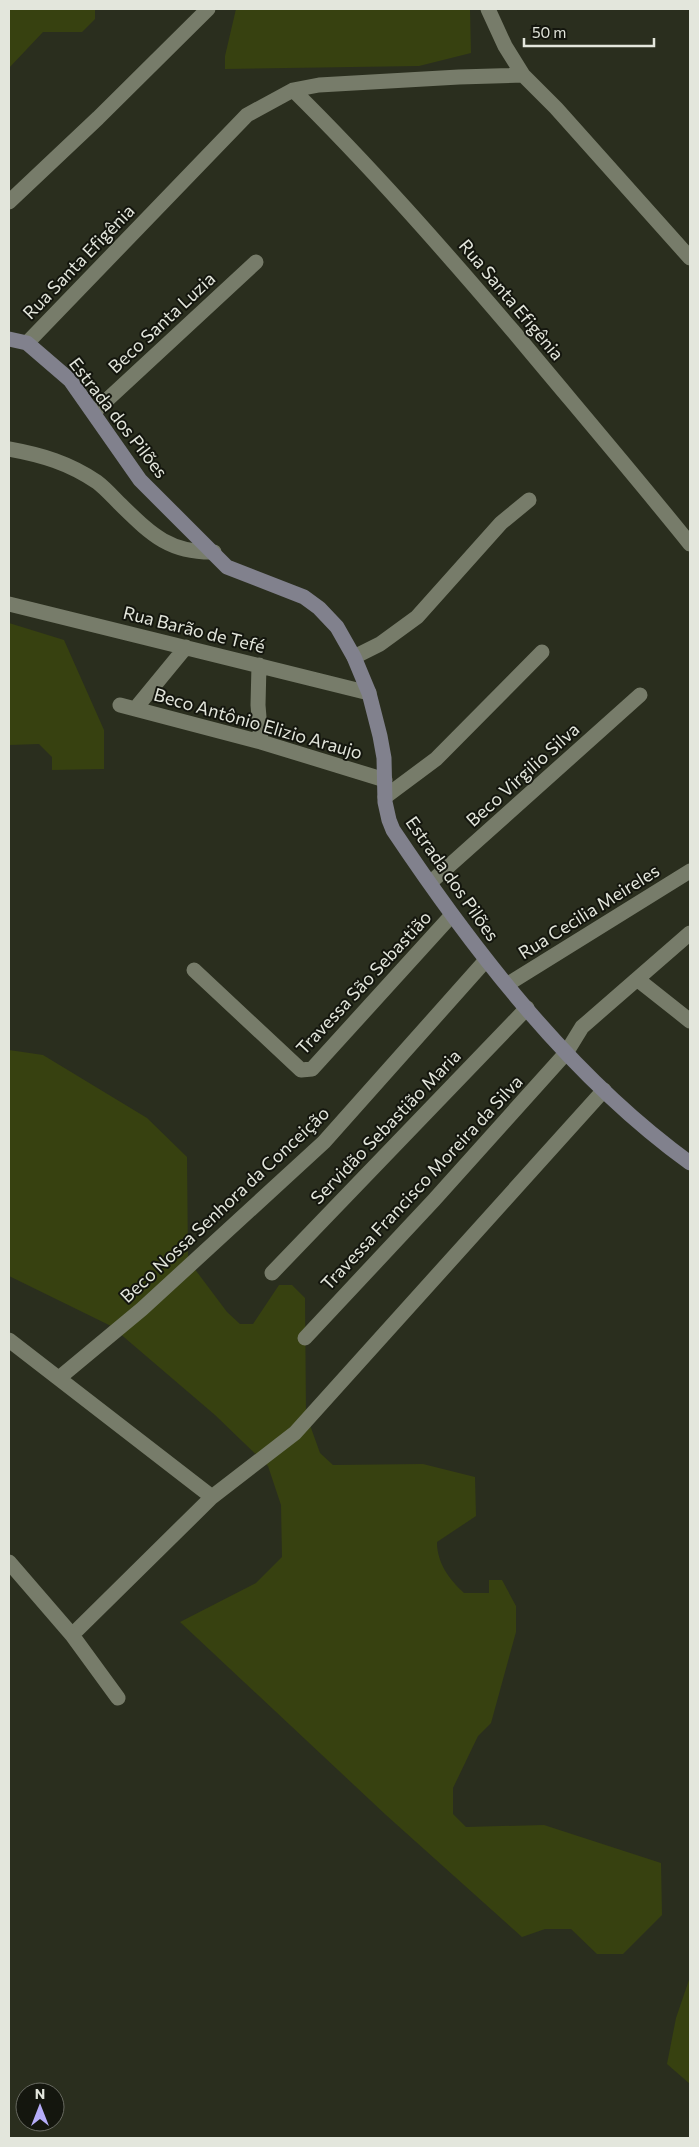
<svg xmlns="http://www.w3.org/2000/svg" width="699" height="2147" viewBox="0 0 699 2147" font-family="Commissioner,sans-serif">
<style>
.green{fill:#374110}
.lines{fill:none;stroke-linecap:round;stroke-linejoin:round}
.street{stroke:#777c6a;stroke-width:15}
.secondary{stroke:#81818d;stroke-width:15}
.labels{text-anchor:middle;stroke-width:4;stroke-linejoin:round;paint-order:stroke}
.street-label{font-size:18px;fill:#e3e6dc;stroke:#14160e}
</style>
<rect width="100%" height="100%" fill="#2a2e1e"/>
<!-- green -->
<path class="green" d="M9,9H95V19L82,32H43L9,68Z
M236,9H470L471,53L419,66L225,69V56Z
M9,623L64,640L104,730V769L52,770V757L39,744L9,745Z
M9,1050L43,1055L147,1118L187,1157L188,1260L227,1312L240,1324H253L279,1285H292L305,1298L306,1414L320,1453L333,1465L423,1464L475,1477L476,1516L437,1542C437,1563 449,1579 464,1593H489V1580H502L516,1606V1632L491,1723L478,1736L453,1788V1814L466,1827L544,1825L661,1863L662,1915L623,1954H597L571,1929H545L522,1937L386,1815L180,1622L256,1583L282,1557L281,1505L268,1466L215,1415L111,1326L9,1276Z
M690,1977V2084L667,2064L676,2018Z"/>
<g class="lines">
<!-- street -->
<path class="street" d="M488,9L505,46L523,75L556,108L690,258
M293,90C371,167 442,248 513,331C572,402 632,472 690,544
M9,202L98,118L208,9
M27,343L247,115L293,90L319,85L459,77L523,75
M94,412L256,262
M9,449C42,455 69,463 97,482C105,488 112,496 119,503C150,533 168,553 214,552
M9,604L369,693
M354,657L380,644L417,617L501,523L529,500
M259,665L258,705L261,742
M120,705L261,742L385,780
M135,709L186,647
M385,797L436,759L542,652
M431,882L640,695
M194,970L301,1070L312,1069L451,916
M637,979L690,1021
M508,984L690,871
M272,1273L527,1008
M305,1338L434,1200L566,1053L582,1027L690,933
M9,1340L212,1497
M59,1378L142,1309L324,1142L486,960
M9,1562L72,1635L118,1698
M72,1635L212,1497L295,1433L604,1090"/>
<!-- secondary -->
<path class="secondary" d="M9,339L27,343L70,380L140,480L227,567L304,597L319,608L337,627L354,657L369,693L380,736L384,758L385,802L389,820L393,830C474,951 571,1077 690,1163"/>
</g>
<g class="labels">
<!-- street labels -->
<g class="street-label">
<text transform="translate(79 262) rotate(-46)" y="6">Rua Santa Efigênia</text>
<text transform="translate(511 300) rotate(50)" y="6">Rua Santa Efigênia</text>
<text transform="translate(162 323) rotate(-43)" y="6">Beco Santa Luzia</text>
<text transform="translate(118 418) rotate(52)" y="6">Estrada dos Pilões</text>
<text transform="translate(194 630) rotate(14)" y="6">Rua Barão de Tefé</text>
<text transform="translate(258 724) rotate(16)" y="6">Beco Antônio Elizio Araujo</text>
<text transform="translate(523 775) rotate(-42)" y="6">Beco Virgilio Silva</text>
<text transform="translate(452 879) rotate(55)" y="6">Estrada dos Pilões</text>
<text transform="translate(589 912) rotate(-32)" y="6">Rua Cecilia Meireles</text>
<text transform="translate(364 983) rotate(-47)" y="6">Travessa São Sebastião</text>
<text transform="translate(386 1127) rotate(-46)" y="6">Servidão Sebastião Maria</text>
<text transform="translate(422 1183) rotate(-47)" y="6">Travessa Francisco Moreira da Silva</text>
<text transform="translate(225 1205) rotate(-43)" y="6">Beco Nossa Senhora da Conceição</text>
</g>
</g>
<!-- border -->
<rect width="699" height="2147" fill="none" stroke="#e3e6dc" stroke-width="20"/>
<!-- north arrow -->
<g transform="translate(40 2107)"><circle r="24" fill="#14160e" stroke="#676960"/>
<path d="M0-4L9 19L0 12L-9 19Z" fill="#b5acf8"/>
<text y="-8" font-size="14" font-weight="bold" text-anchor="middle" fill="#e3e6dc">N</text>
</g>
<!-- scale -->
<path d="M524 38v8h130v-8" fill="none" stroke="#e3e6dc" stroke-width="2.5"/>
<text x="532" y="38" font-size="15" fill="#e3e6dc" stroke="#14160e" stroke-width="4" paint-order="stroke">50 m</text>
</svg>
